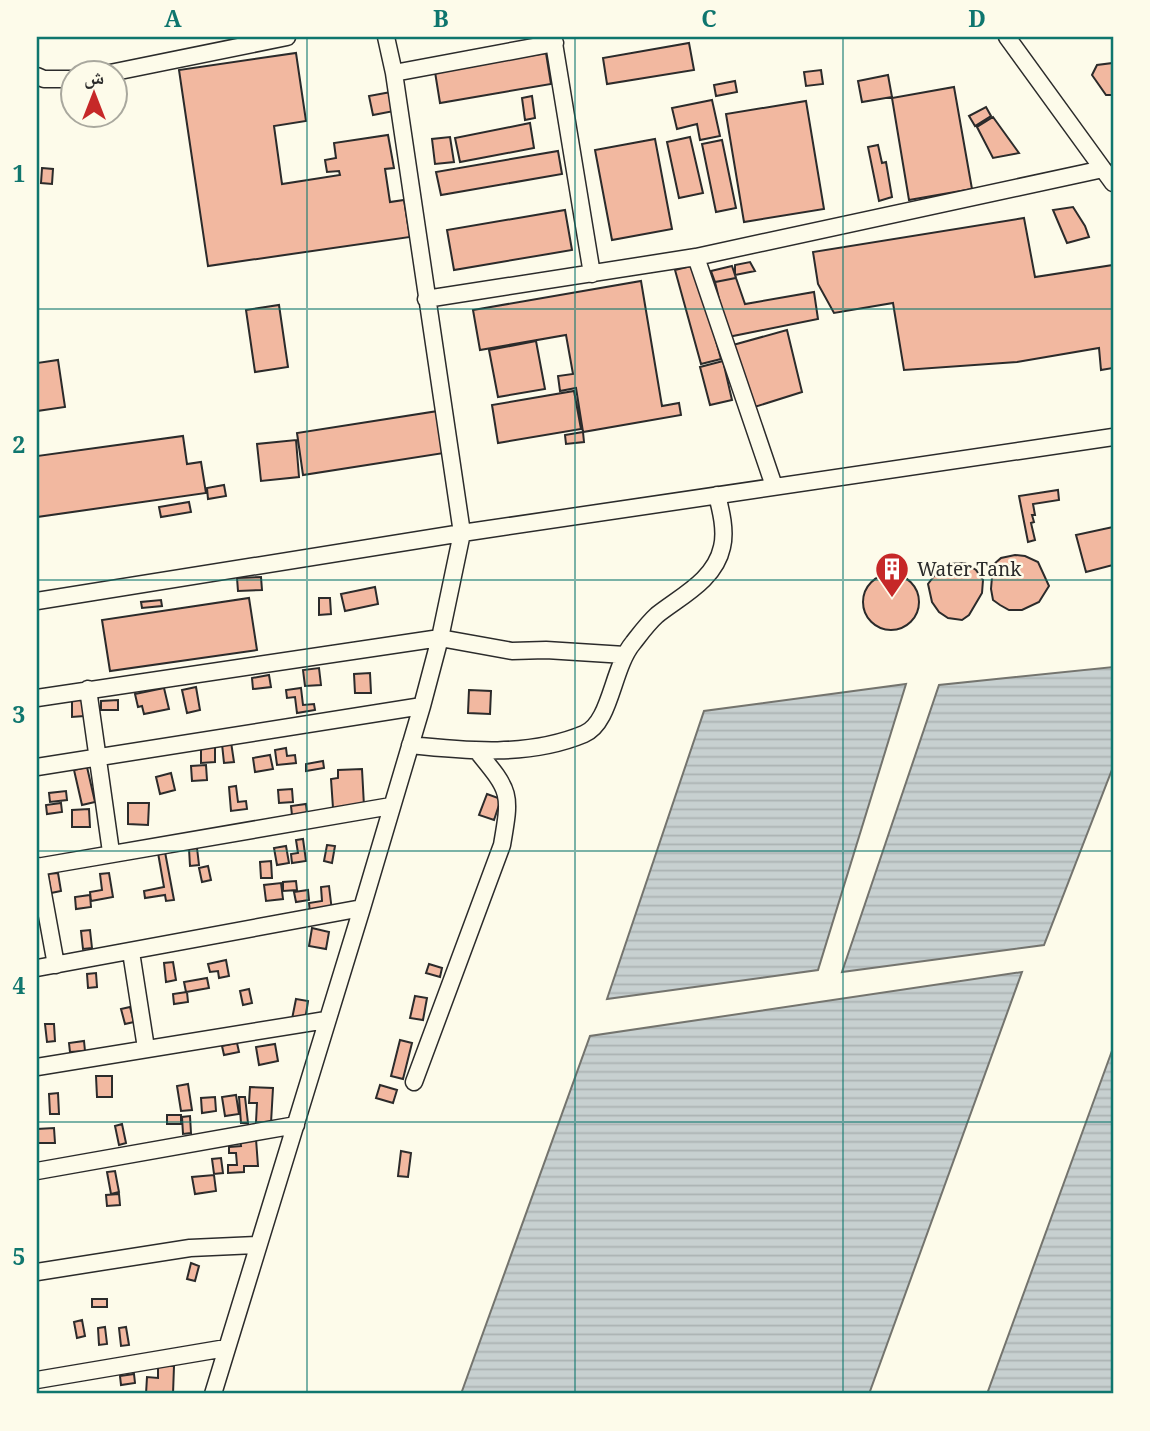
<svg xmlns="http://www.w3.org/2000/svg" width="1150" height="1431" viewBox="0 0 1150 1431" font-family="Georgia,'Noto Naskh Arabic',serif">
<style>
.water{fill:url(#water-rules);stroke:#74746e;stroke-width:2}
.building{fill:#f2b8a0;stroke:#2b2b2b;stroke-width:2}
.lines{fill:none;stroke-linecap:round;stroke-linejoin:round}
.minor-casing{stroke:#2b2b2b;stroke-width:19}
.minor{stroke:#fdfbea;stroke-width:16}
.grid{fill:none;stroke:#0f766e;stroke-width:2;stroke-opacity:0.55}
.labels{text-anchor:middle;stroke-width:5;stroke-linejoin:round;paint-order:stroke}
.poi-label{font-size:19px;fill:#2b2b2b;stroke:#fdfbea;text-anchor:start}
.neatline{fill:none;stroke:#0f766e;stroke-width:2.5}
.grid-label{font-size:23px;text-anchor:middle;font-weight:bold;fill:#0f766e}
</style>
<defs>
<pattern id="water-rules" width="6" height="5" patternUnits="userSpaceOnUse" patternTransform="scale(1.75)"><rect width="6" height="5" fill="#c7d0d0"/><path d="M0 2.5h6" fill="none" stroke="#abb3b3"/></pattern>
</defs>
<rect width="100%" height="100%" fill="#fdfbea"/>
<!-- water -->
<path class="water" d="M1113,667V767L1044,945L842,972L939,685Z
M906,684L818,970L607,999L704,711Z
M1022,972L869,1394H461L590,1036Z
M1113,1048V1394H987Z"/>
<!-- building -->
<path class="building" d="M689,43L694,70L607,84L603,58Z
M296,53L306,121L274,126L282,184L340,175L339,171L327,172L325,160L336,158L334,143L388,135L394,168L385,169L390,202L404,200L410,237L208,266L179,70Z
M546,53L551,84L440,103L435,72Z
M1113,63V95H1106L1092,75L1097,65Z
M821,70L823,84L806,86L804,72Z
M888,75L892,97L862,102L858,81Z
M735,81L737,92L716,96L714,85Z
M954,87L972,189L909,200L892,98Z
M391,92L394,111L373,115L369,96Z
M532,96L535,118L525,120L522,98Z
M712,100L720,136L700,140L697,124L677,129L672,108Z
M806,101L824,209L744,222L726,114Z
M986,107L991,116L975,126L969,116Z
M993,117L1019,153L993,158L977,127Z
M530,123L534,148L460,162L455,138Z
M450,137L454,162L435,164L432,139Z
M690,137L703,193L679,198L667,142Z
M655,139L672,229L612,240L595,150Z
M722,140L736,208L716,212L702,144Z
M878,145L882,163L886,162L892,197L879,201L868,147Z
M558,151L562,174L441,195L436,172Z
M42,168L53,169L52,184L41,183Z
M1073,207L1085,226L1089,237L1067,243L1053,210Z
M565,210L572,250L454,270L447,230Z
M1024,218L1035,277L1113,265V368L1101,370L1099,348L1017,362L904,370L893,303L834,313L818,284L813,252Z
M750,262L755,271L735,275V265Z
M695,265L721,359L701,364L675,270Z
M732,266L736,278L715,282L711,271Z
M736,278L745,304L814,292L818,319L728,337L715,282Z
M641,281L662,406L679,403L681,415L583,432L576,388L560,391L558,376L573,374L566,335L480,350L473,310Z
M279,305L288,367L255,372L246,310Z
M787,330L802,392L748,409L733,345Z
M536,341L545,389L498,397L489,350Z
M58,360L65,407L37,411V363Z
M723,361L732,400L710,405L700,367Z
M574,391L581,429L498,443L492,405Z
M438,411L444,453L303,475L297,433Z
M583,432L584,442L566,444L565,435Z
M183,436L187,464L201,462L206,493L37,517V456Z
M296,440L299,477L261,481L257,444Z
M224,485L226,496L208,499L207,488Z
M1058,490L1059,500L1033,504L1035,515H1032L1034,522L1031,523L1035,540L1028,542L1019,496Z
M189,502L191,512L161,517L159,507Z
M1113,527V565L1086,572L1076,535Z
M1015,555L1025,556L1038,562L1049,586L1039,602L1022,610H1009L1000,605L993,600L991,589L993,565L1001,558Z
M965,563L976,570L983,580L982,593L969,615L962,620L948,618L939,612L932,602L928,584L941,567L948,564Z
M863 602a28 28 0 1 1 56 0a28 28 0 1 1-56 0Z
M261,577L262,590L238,591L237,578Z
M375,587L378,604L345,611L341,594Z
M249,598L257,650L110,671L102,620Z
M319,598H330L331,614L319,615Z
M161,600L162,606L142,608L141,602Z
M319,668L321,685L305,686L303,670Z
M370,673L371,693H355L354,674Z
M269,675L271,687L253,689L252,678Z
M196,687L200,710L187,713L182,690Z
M164,688L169,709L144,714L142,706L138,707L135,694Z
M301,688L303,705L314,704L315,710L297,713L295,697L287,698L286,690Z
M469,690L491,691L490,714L468,713Z
M72,700H84V716L72,717Z
M118,700V710H101V701Z
M231,742L234,762L224,763L222,744Z
M201,746H215V762L201,763Z
M286,748L287,756L295,755L296,763L277,765L275,750Z
M270,755L273,769L255,772L253,758Z
M323,761L324,768L306,771V764Z
M206,765L207,780L192,781L191,766Z
M87,767L95,802L82,805L74,770Z
M362,769L364,806L333,808L331,779L338,778V770Z
M171,773L175,790L160,794L156,777Z
M236,786L238,802L246,801L247,809L231,811L229,787Z
M292,789L293,802L279,803L278,790Z
M66,791L67,800L50,802L49,793Z
M487,794L501,799L494,820L479,815Z
M61,803L62,812L47,814L46,805Z
M128,803H149L148,825L128,824Z
M306,804L307,813L292,815L291,806Z
M89,809L90,827H72V810Z
M303,839L306,861L292,863L291,854L298,853L296,840Z
M327,845L335,846L332,863L324,861Z
M286,846L289,863L277,865L274,848Z
M197,848L199,865L190,866L189,849Z
M165,852L174,900L166,901L165,895L145,898L144,891L164,887L158,853Z
M271,861L272,878H261L260,862Z
M208,866L211,880L202,882L199,868Z
M58,873L61,891L51,893L48,874Z
M109,873L113,897L91,901L90,892L102,890L100,874Z
M296,881L297,890L283,891V882Z
M281,883L283,899L266,901L264,885Z
M329,886L332,911L310,913L309,903L322,901L321,887Z
M308,890L309,900L296,902L294,892Z
M90,895L91,907L76,909L75,897Z
M312,928L329,932L326,949L309,946Z
M90,930L92,948L83,949L81,931Z
M226,960L229,976L219,978L218,971L210,972L208,964Z
M173,962L176,980L166,982L164,963Z
M429,964L442,968L440,977L426,973Z
M96,973L97,987L88,988L87,974Z
M207,978L209,988L186,992L184,982Z
M249,989L252,1003L243,1005L240,991Z
M187,992L188,1002L174,1004L173,994Z
M415,996L427,998L423,1020L410,1018Z
M296,999L308,1001L305,1021L292,1019Z
M130,1007L134,1022L125,1024L121,1009Z
M45,1024H54L55,1041L47,1042Z
M400,1040L412,1043L403,1079L391,1076Z
M84,1041L85,1051L70,1052L69,1043Z
M237,1043L239,1052L224,1055L222,1046Z
M275,1044L278,1061L259,1065L256,1047Z
M96,1076H112V1097H97Z
M188,1084L192,1110L181,1111L177,1086Z
M380,1085L397,1090L393,1103L376,1098Z
M250,1087L273,1088L271,1123L256,1122L257,1103H249Z
M58,1093L59,1114H50L49,1094Z
M236,1095L239,1114L225,1116L222,1097Z
M215,1097L216,1111L202,1113L201,1098Z
M239,1097H245L248,1123H241Z
M167,1115H181V1124H167Z
M190,1116L191,1133L183,1134L182,1117Z
M122,1124L126,1143L119,1145L115,1126Z
M54,1128L55,1143H37V1129Z
M240,1139H256L258,1166H244V1172L228,1173V1165H237L236,1153H229V1147L241,1146Z
M401,1151L411,1153L408,1177L398,1176Z
M221,1158L223,1173L214,1174L212,1159Z
M115,1171L119,1192L111,1194L107,1172Z
M214,1175L216,1191L195,1194L192,1177Z
M119,1194L120,1205L107,1206L106,1195Z
M191,1263L199,1266L195,1281L187,1279Z
M92,1299H107V1307H92Z
M82,1320L85,1336L77,1338L74,1322Z
M105,1327L107,1344L99,1345L98,1328Z
M126,1327L129,1345L121,1346L119,1328Z
M158,1366H174L173,1394H146L147,1377L158,1378Z
M134,1374L135,1383L121,1385L120,1376Z"/>
<g class="lines">
<!-- minor casing -->
<g class="minor-casing">
<path id="minor" d="M553,37L592,274
M1007,37L1113,183
M394,73L555,43
M105,74L287,37
M37,76L44,79H74
M696,257L774,486
M426,299L696,257L1103,169
M37,601L462,533L1113,437
M88,689L111,852
M37,698L440,638L512,651L546,650L625,655
M410,745C467,751 529,757 584,734C611,723 612,668 633,643C640,634 648,623 657,615C681,596 715,580 722,547C726,531 721,511 717,495
M37,767L422,706
M38,866L56,965
M37,867L391,806
M131,952L146,1048
M37,968L362,908
M37,1067L326,1020
M414,1082L502,845C511,793 511,792 477,751
M37,1171L296,1125
M37,1272L190,1248L258,1245
M37,1380L226,1348
M213,1394L362,908L422,706L440,638L462,533L394,73L386,37"/>
</g>
<!-- minor -->
<use href="#minor" class="minor"/>
</g>
<!-- grid -->
<path class="grid" d="M307,37V1394M575,37V1394M843,37V1394M37,309H1113M37,580H1113M37,851H1113M37,1122H1113"/>
<!-- icons -->
<defs>
<g id="building-pin" transform="scale(1.75)"><path d="M0 17L-7.5 6A9.5 9.5 0 1 1 7.5 6Z" fill="#c62828" stroke="#fdfbea"/><path d="M-4-6H4V6H1V3H-1V6H-4ZM-2.5-4.3h1.7v1.8h-1.7ZM.8-4.3h1.7v1.8H.8ZM-2.5-1h1.7V.8h-1.7ZM.8-1h1.7V.8H.8Z" fill="#fff"/></g>
</defs>
<g fill-rule="evenodd">
<use href="#building-pin" x="892" y="569"/>
</g>
<g class="labels">
<!-- poi labels -->
<g class="poi-label">
<text x="917" y="576">Water Tank</text>
</g>
</g>
<!-- border -->
<rect width="1150" height="1431" fill="none" stroke="#fdfbea" stroke-width="77"/>
<!-- north arrow -->
<g transform="translate(94 94)"><circle r="33" fill="#fdfbea" stroke="#a9a89e" stroke-width="2"/>
<path d="M0-5L12 26L0 18L-12 26Z" fill="#c62828"/>
<text y="-10" font-size="19" font-weight="bold" text-anchor="middle" fill="#2b2b2b">ش</text>
</g>
<rect x="38" y="38" width="1074" height="1354" class="neatline"/>
<g class="grid-label">
<text x="173" y="27">A</text>
<text x="441" y="27">B</text>
<text x="709" y="27">C</text>
<text x="977" y="27">D</text>
<text x="19" y="182">1</text>
<text x="19" y="453">2</text>
<text x="19" y="723">3</text>
<text x="19" y="994">4</text>
<text x="19" y="1265">5</text>
</g>
</svg>
